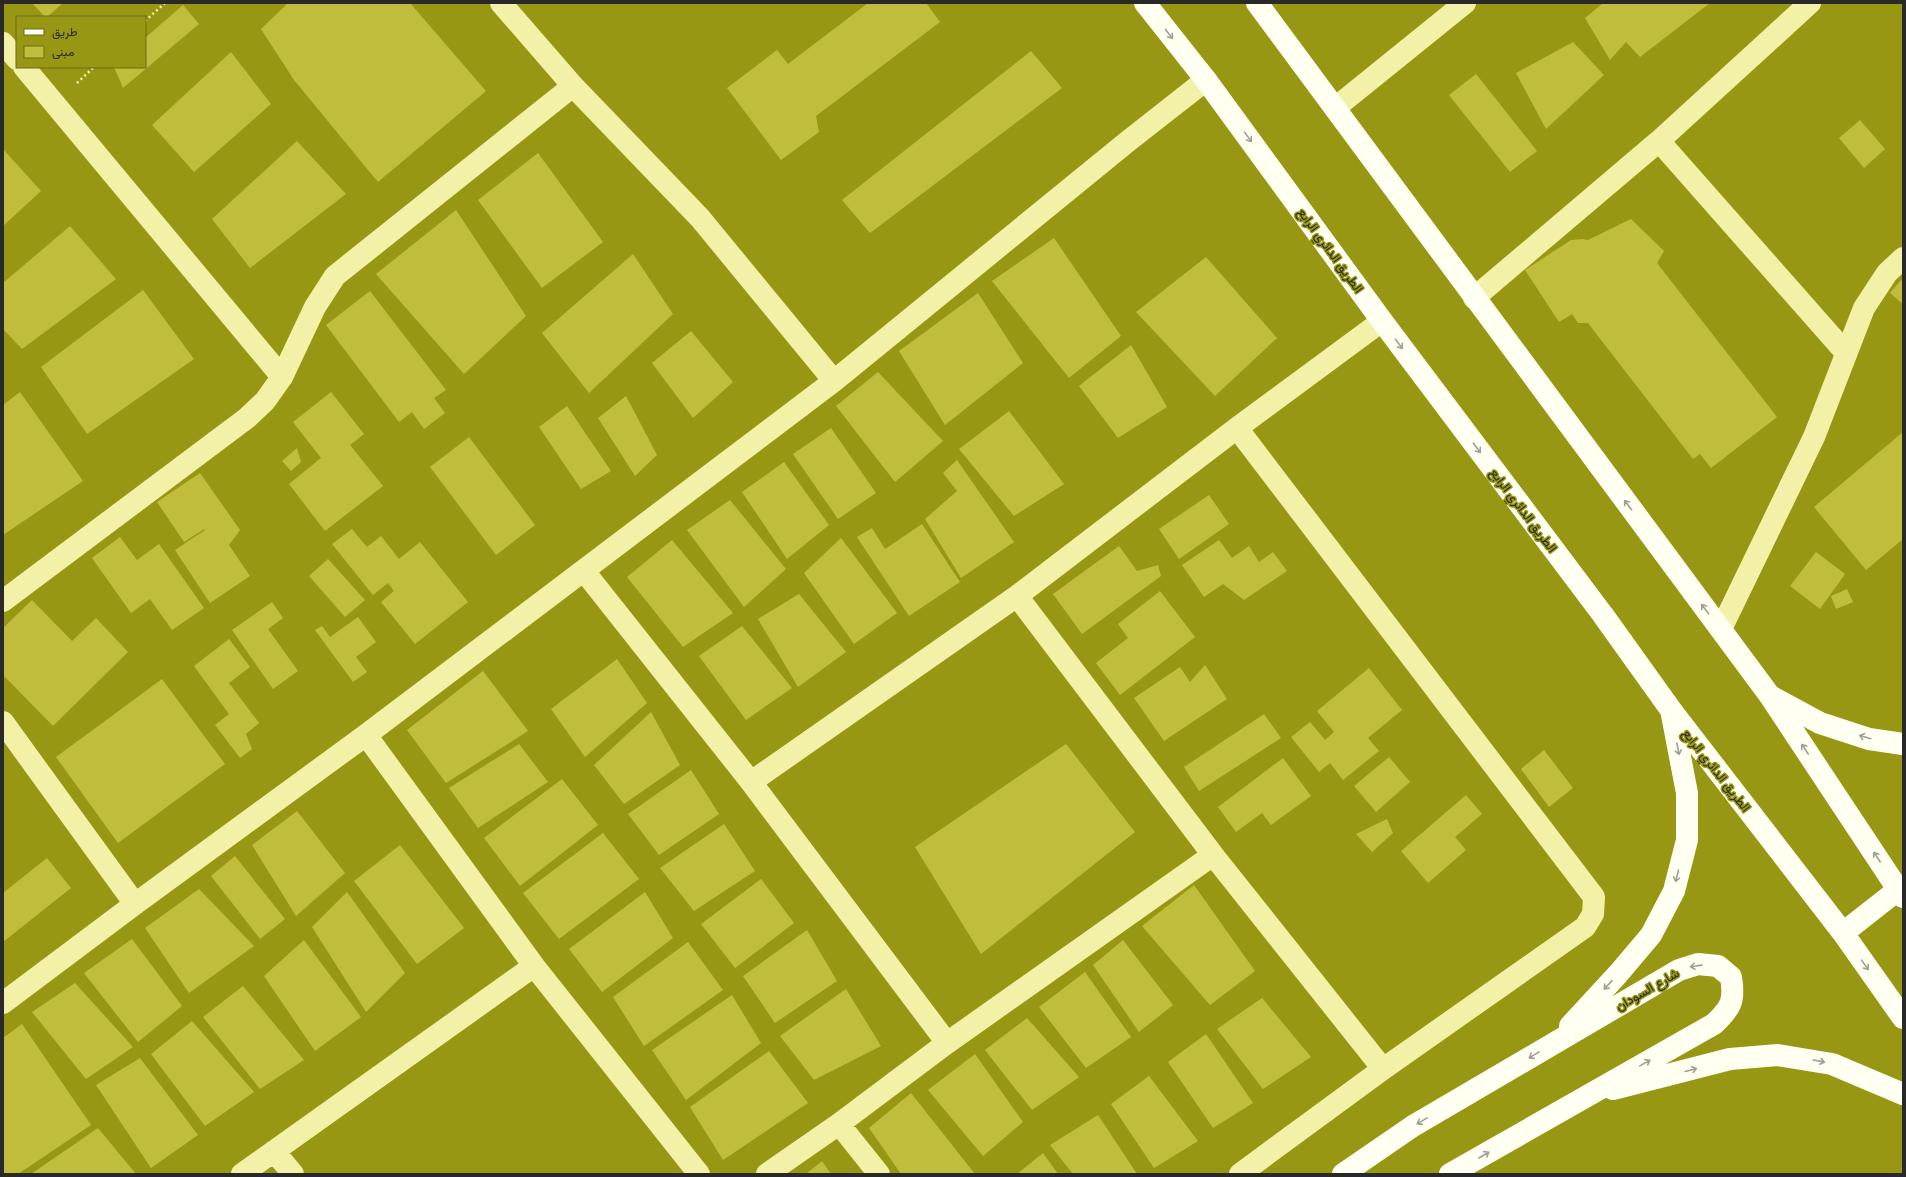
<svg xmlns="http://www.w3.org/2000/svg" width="1906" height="1177" viewBox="0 0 1906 1177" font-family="'IBM Plex Sans',Vazirmatn,sans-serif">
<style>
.building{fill:#c0bd3d}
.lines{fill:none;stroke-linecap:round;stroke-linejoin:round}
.path{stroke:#f3f1a7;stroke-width:2.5;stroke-dasharray:2 3;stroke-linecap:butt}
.minor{stroke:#f3f1a7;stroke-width:22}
.major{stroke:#fffff2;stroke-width:22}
.oneway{stroke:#9f9f98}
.labels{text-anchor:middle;stroke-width:3;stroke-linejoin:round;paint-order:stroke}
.street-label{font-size:13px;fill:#292929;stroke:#989714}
</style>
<rect width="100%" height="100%" fill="#989714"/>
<!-- building -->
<path class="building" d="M32,3H63L47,17H45Z
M288,3H410L486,91L378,182L294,80L261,29Z
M868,3H926L940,22L816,116L819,132L781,160L727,88L777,50L788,64Z
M1603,3H1710L1640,57L1626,42L1610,60L1585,18Z
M183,5L199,24L123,88L114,67H145V38Z
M1573,42L1604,75L1546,129L1516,73Z
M1031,51L1062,88L870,233L842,200Z
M231,52L271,104L194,172L152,125Z
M1476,74L1537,151L1510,172L1449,95Z
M1860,120L1885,149L1864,168L1839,138Z
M297,141L346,194L250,268L212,219Z
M3,149L41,191L3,226Z
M538,153L603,242L542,288L478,200Z
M456,210L526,316L464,374L376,274Z
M1631,219L1664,251L1657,263L1777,417L1711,468L1700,454L1693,459L1588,323H1578L1572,314L1559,322L1525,270L1571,240L1583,239L1588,240Z
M70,226L116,279L22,349L3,329V283Z
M1054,238L1121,336L1069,378L992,281Z
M633,254L673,314L589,393L542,333Z
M1206,257L1277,338L1215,396L1136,312Z
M1901,280L1903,281V304L1890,293Z
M143,290L194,359L87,434L41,367Z
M370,291L446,390L434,398L445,413L424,429L412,412L399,422L326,325Z
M978,293L1023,363L945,425L899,351Z
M691,331L733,382L693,418L652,363Z
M1131,345L1167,407L1118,438L1079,386Z
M878,372L943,441L895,482L836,406Z
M20,392L83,481L3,535V405Z
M331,392L364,434L350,445L383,486L325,531L289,484L321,458L293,422Z
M626,396L657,455L635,476L598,418Z
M567,406L611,471L581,489L539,427Z
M1009,411L1064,484L1014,516L959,449Z
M831,428L876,493L838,519L793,454Z
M1903,432V539L1866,570L1814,507Z
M469,437L535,525L496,555L430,467Z
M297,448L301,462L291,471L282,461Z
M957,460L1014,542L961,578L925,519L957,491L943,473Z
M784,462L829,525L787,559L742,492Z
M200,473L240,530L229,545L250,576L210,603L175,550L205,530L204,529L184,542L157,502Z
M1209,495L1229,524L1179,559L1159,529Z
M730,500L786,569L744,607L687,530Z
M922,524L960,582L909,616L857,537L872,528L885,549Z
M352,529L367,547L381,536L399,559L420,542L468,602L415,644L381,602L394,591L388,583L373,595L332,544Z
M120,537L137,560L159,544L204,608L172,630L150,599L131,613L92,558Z
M841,538L897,613L854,644L804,573Z
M672,540L733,613L683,647L627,577Z
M1219,540L1232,558L1249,546L1259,562L1273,552L1287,571L1244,600L1223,584L1204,597L1182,565Z
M1119,546L1137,571L1158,565L1161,576L1082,634L1053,594Z
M1816,552L1845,574L1820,609L1790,586Z
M328,559L365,600L345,617L309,576Z
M1847,589L1853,602L1836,609L1831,596Z
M1160,591L1195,637L1120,695L1096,663L1128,638L1118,624Z
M799,594L846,652L798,687L758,619Z
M32,600L72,641L96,618L128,652L53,726L3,675V628Z
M272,602L283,618L268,629L298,671L273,689L232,630Z
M358,617L376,642L356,657L367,672L353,682L315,630L322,626L330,637Z
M742,626L792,688L746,720L699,656Z
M229,639L250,667L229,683L259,723L246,734L252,749L240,758L215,725L229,714L194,666Z
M617,659L647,703L585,757L551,709Z
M1205,665L1227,699L1164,741L1134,698L1180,667L1190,682Z
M1369,668L1402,710L1368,738L1379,751L1343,780L1330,763L1319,772L1291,737L1310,722L1325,740L1334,732L1317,711Z
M483,671L528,731L446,783L407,730Z
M162,679L225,764L118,843L56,757Z
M651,712L680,765L624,804L594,765Z
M1264,714L1281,738L1199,791L1184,767Z
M519,744L548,782L478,828L449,788Z
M1066,744L1135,832L981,954L915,847Z
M1544,750L1573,788L1549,807L1521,769Z
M1389,757L1410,782L1376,812L1354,786Z
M1283,758L1311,796L1271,825L1262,813L1236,832L1218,807Z
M691,770L719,814L659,855L628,814Z
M562,779L598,825L520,886L484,838Z
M1466,795L1482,814L1455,837L1466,850L1428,883L1401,851Z
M297,811L345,873L296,916L252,845Z
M1387,819L1393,833L1372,852L1356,834Z
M724,824L755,871L694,911L660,868Z
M603,833L639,879L559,939L523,893Z
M400,845L464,928L417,964L354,881Z
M235,856L285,919L260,939L211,876Z
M47,858L71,888L3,942V893Z
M761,879L794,923L735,968L701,924Z
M1194,885L1255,971L1210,1005L1142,926Z
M199,889L254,946L189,993L145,928Z
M347,892L405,973L366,1012L312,927Z
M645,892L673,938L602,992L569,949Z
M807,930L837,981L775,1023L743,976Z
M132,939L182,1006L138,1042L84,973Z
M304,940L361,1017L315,1051L264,976Z
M1123,940L1173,1005L1139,1032L1093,965Z
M688,942L723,990L644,1046L613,997Z
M1085,972L1131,1037L1086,1068L1039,1007Z
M75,983L133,1047L86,1079L32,1012Z
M243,986L304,1060L260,1089L203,1017Z
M846,989L881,1046L814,1080L780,1036Z
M732,995L761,1043L686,1100L652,1050Z
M1262,998L1311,1057L1263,1089L1217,1029Z
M1027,1018L1079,1077L1032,1110L985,1050Z
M192,1021L254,1092L205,1126L151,1054Z
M22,1024L91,1125L18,1174H3V1038Z
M1206,1034L1253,1103L1213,1128L1168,1062Z
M769,1051L808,1103L723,1160L690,1107Z
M975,1054L1023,1122L983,1156L928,1090Z
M140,1058L198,1135L151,1168L96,1085Z
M1149,1076L1198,1141L1154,1168L1111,1104Z
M911,1093L975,1174H901L869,1128Z
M1098,1115L1137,1174H1073L1050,1145Z
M98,1128L136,1174H31Z
M1043,1153L1058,1174H1017Z
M822,1161L831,1174H806Z"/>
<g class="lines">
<!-- path -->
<path class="path" d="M145,21L165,3
M77,83L94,67"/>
<!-- minor -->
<path class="minor" d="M501,3L573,86L700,218L834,381
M3,43L17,59
M24,67L282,377
M1335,108L1465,3
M1659,141L1846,353
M1474,298L1659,141L1810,3
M1237,428L1594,897L1593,914L1585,927L1383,1069L1240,1174
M584,571L751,782L947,1043
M1017,596L1213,855L1383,1069
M3,601L247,418L265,401L282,377L315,307L335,276L573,86
M1721,629L1814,437L1864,308L1887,273L1903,258
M3,722L135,904
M366,735L534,966L699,1174
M751,782L1017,596L1237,428L1382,321
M3,1003L135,904L366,735L834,381L1127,142L1206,80
M839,1124L879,1174
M274,1151L293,1174
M242,1174L534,966
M767,1174L839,1124L947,1043L1213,855"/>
<!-- major -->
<path class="major" d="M1145,3L1206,80L1382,321L1603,615L1671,710L1843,933L1903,1018
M1257,3L1770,696L1903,897
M1772,697L1820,723L1869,739L1903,744
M1843,933L1903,886
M1570,1026L1618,974L1651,935L1674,891L1687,840V793L1672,715
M1613,1089L1730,1059L1778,1055L1832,1064L1903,1094
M1343,1174L1413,1126L1679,970L1698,964L1718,966L1731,977C1735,1001 1731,1008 1714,1024L1450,1174"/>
</g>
<!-- one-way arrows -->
<defs><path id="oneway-shaft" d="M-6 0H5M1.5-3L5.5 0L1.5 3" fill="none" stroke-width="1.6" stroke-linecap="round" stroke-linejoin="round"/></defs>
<g class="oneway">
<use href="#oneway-shaft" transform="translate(1169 34) rotate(52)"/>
<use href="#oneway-shaft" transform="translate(1248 137) rotate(54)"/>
<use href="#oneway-shaft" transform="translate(1399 344) rotate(53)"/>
<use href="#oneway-shaft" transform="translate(1477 448) rotate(53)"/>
<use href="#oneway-shaft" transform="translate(1628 505) rotate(-127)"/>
<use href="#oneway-shaft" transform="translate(1705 609) rotate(-127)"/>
<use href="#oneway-shaft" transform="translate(1865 737) rotate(-163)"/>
<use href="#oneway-shaft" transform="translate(1678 749) rotate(79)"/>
<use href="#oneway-shaft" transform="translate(1805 749) rotate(-123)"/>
<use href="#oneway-shaft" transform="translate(1877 857) rotate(-123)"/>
<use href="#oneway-shaft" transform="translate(1677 876) rotate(104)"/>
<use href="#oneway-shaft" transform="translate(1865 965) rotate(55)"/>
<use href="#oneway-shaft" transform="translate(1696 966) rotate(172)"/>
<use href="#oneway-shaft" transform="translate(1608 985) rotate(133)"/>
<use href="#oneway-shaft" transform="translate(1534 1055) rotate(149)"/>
<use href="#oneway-shaft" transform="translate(1819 1061) rotate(10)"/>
<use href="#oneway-shaft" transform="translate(1645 1063) rotate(-29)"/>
<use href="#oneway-shaft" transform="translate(1691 1070) rotate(-15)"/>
<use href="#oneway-shaft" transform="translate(1422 1121) rotate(149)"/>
<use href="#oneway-shaft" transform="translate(1484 1155) rotate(-30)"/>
</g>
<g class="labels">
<!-- street labels -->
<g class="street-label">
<text transform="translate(1331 250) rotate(54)" y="5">الطريق الدائري الرابع</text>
<text transform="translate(1524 510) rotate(53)" y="5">الطريق الدائري الرابع</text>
<text transform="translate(1717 770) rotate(52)" y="5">الطريق الدائري الرابع</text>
<text transform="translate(1647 989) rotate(-30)" y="5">شارع السودان</text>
</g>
</g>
<!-- border -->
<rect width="1906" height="1177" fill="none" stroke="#292929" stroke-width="8"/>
<!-- legend -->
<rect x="16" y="16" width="130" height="52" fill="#989714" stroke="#6c6b1c"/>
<rect x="24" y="29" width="20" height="6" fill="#fffff2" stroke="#6c6b1c"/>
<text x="52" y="36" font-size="12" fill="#292929">طريق</text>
<rect x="24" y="46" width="20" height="12" fill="#c0bd3d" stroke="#6c6b1c"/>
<text x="52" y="56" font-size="12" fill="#292929">مبنى</text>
</svg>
